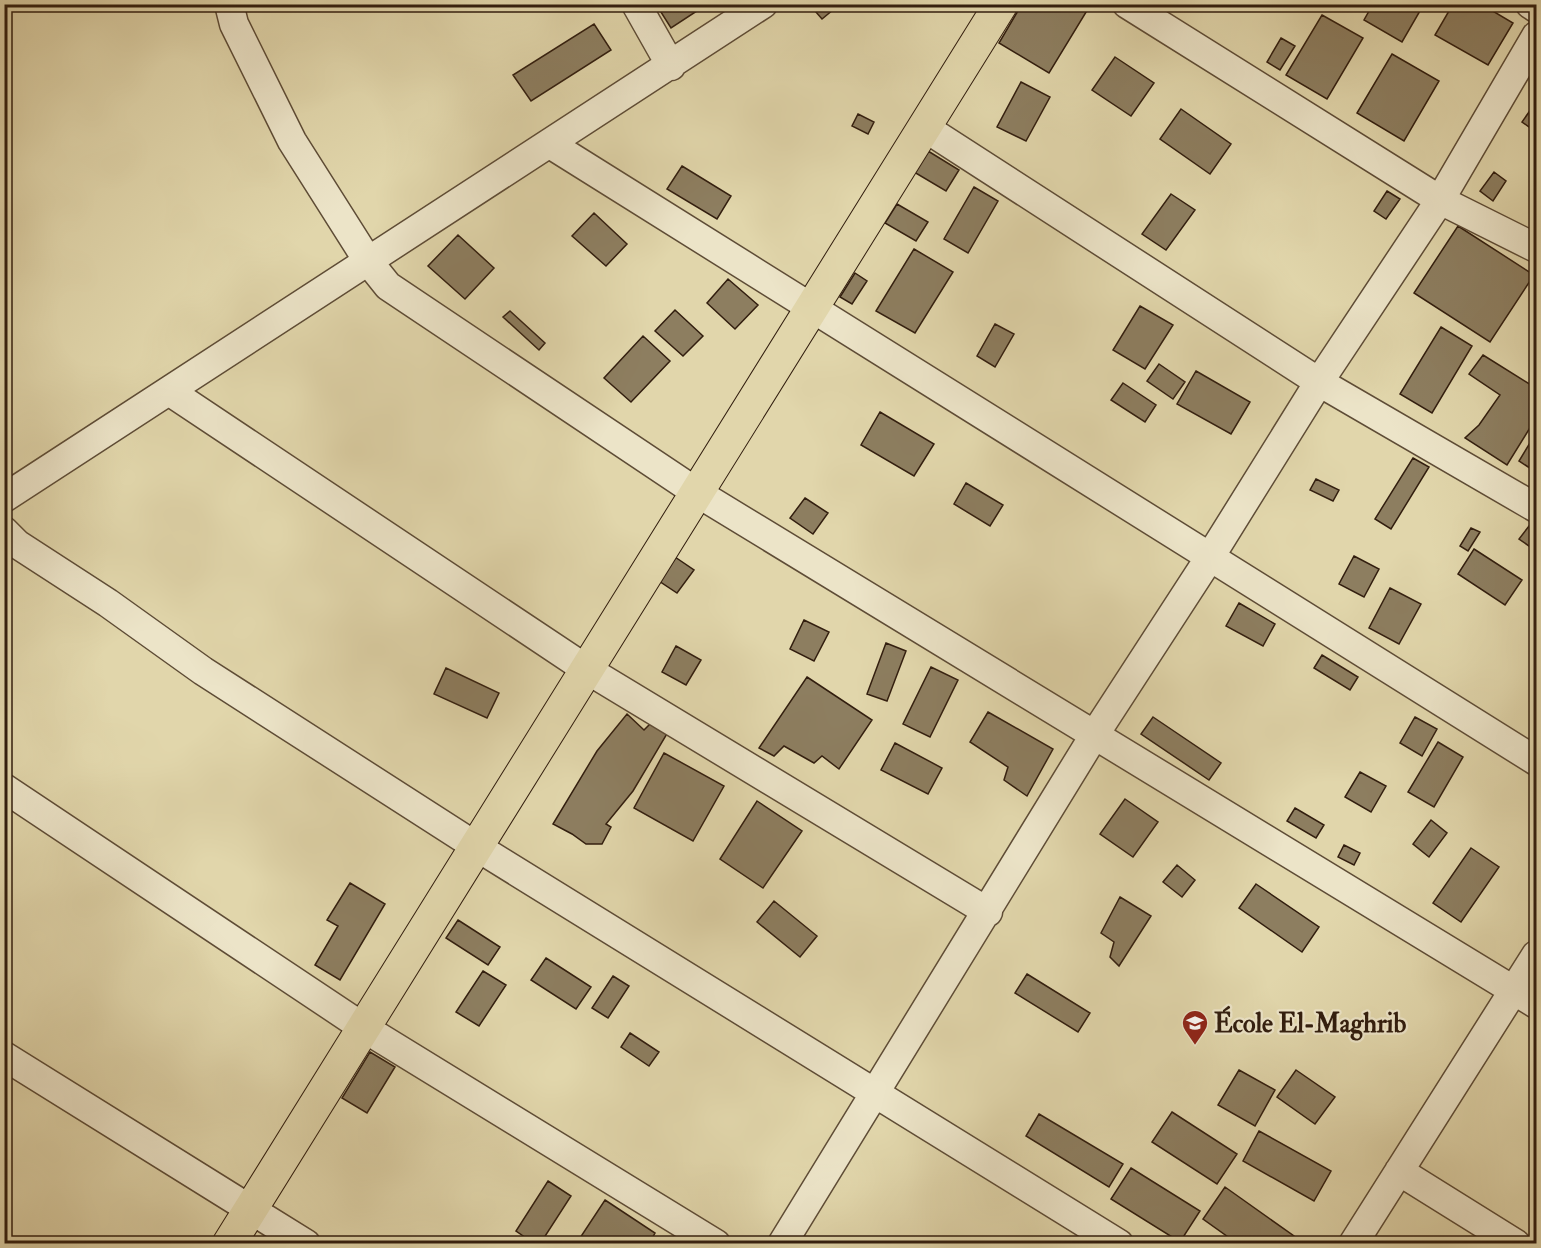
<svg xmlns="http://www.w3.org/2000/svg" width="1541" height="1248" viewBox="0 0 1541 1248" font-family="'IM FELL Double Pica',serif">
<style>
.building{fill:#8d7e60;stroke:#321e0f;stroke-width:1.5}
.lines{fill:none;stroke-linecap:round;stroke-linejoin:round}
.street-casing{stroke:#5e4c36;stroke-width:31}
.primary-casing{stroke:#321e0f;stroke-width:35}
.street{stroke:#ece4c8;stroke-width:28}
.primary{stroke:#e1d6ab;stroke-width:33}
.labels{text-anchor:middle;stroke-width:4.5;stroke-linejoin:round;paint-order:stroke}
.poi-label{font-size:26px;font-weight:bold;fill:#321e0f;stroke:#ece4c8;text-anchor:start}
</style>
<rect width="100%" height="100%" fill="#e1d6ab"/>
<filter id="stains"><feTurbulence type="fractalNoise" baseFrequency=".00333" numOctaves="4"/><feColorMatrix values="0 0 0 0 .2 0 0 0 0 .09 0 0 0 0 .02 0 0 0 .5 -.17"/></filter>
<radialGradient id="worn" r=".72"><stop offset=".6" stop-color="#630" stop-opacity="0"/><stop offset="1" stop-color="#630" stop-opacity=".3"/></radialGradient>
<!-- building -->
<path class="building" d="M666,4H697L700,9L671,28L659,9Z
M809,4H839V5L822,19Z
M1022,4H1091L1049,73L999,43Z
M1373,4H1424L1402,42L1364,20Z
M1453,4H1481L1513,23L1488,65L1435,35Z
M1322,15L1363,38L1327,99L1286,75Z
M594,24L611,50L531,101L513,75Z
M1281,38L1295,46L1280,70L1267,62Z
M1392,54L1439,81L1404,141L1357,113Z
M1115,57L1154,83L1131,116L1092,90Z
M1021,82L1050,97L1026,141L997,127Z
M1536,102V132L1522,122Z
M1181,109L1231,144L1210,174L1160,139Z
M858,114L874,122L868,134L852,126Z
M928,151L959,170L946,191L914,172Z
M682,166L731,196L717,219L667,189Z
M1494,172L1506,181L1493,201L1480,191Z
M974,187L998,201L968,253L944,239Z
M1387,191L1400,199L1386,219L1374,211Z
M1171,194L1195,210L1166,250L1142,234Z
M897,204L928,222L916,241L885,223Z
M594,213L627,244L606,266L572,236Z
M1458,226L1534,275L1490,342L1414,293Z
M458,235L494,268L465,299L428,266Z
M914,249L953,272L915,333L876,311Z
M855,273L867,281L852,304L840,297Z
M728,279L758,305L735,329L707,303Z
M1140,306L1173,325L1145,369L1113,350Z
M675,310L703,336L683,356L655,331Z
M510,311L545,343L539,350L503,317Z
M995,324L1014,334L995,367L977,356Z
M1441,327L1472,346L1432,413L1400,394Z
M643,336L670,361L631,402L604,378Z
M1483,355L1536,388V418L1507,465L1465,438L1479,425L1500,395L1469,374Z
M1159,364L1185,382L1173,399L1147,381Z
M1196,371L1250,402L1231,434L1177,404Z
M1123,383L1156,405L1145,422L1111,400Z
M880,412L934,444L914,476L861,445Z
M1536,433V472L1519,461Z
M1413,458L1429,467L1391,529L1375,519Z
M1316,479L1339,490L1333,501L1310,490Z
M966,483L1003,505L990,526L954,504Z
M805,498L828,513L813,534L790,518Z
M1529,526L1536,531V551L1519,539Z
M1471,528L1480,532L1468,551L1460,546Z
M1474,549L1522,580L1505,605L1458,574Z
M1354,556L1379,569L1364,597L1339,584Z
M675,557L694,570L677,593L659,581Z
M1390,588L1421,604L1399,644L1369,628Z
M1239,603L1275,624L1263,646L1226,626Z
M804,620L829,632L814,661L790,649Z
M886,643L906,651L887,701L867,694Z
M676,646L701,660L686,685L662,672Z
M1322,655L1358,677L1350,690L1314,668Z
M931,667L958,680L930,737L903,724Z
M446,668L499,693L487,718L434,694Z
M807,677L872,720L839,769L822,756L814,763L784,746L774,756L759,748Z
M988,712L1053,749L1027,796L1004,780L1008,767L970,742Z
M627,714L644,730L657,717L671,727L633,791L606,824L611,827L602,844H586L572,834L553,824L597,751Z
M1153,717L1221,763L1209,780L1141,734Z
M1415,717L1437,729L1422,756L1400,743Z
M1438,742L1463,757L1434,807L1408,792Z
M895,743L942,768L928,794L881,770Z
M664,753L724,786L693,841L634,808Z
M1360,772L1386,786L1371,812L1345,797Z
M1125,799L1158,822L1133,857L1100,834Z
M757,801L802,831L763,888L720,859Z
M1295,808L1324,825L1316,838L1287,821Z
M1431,820L1447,833L1429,857L1413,844Z
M1344,845L1360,853L1354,865L1338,857Z
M1471,848L1499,867L1461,922L1433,903Z
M1177,865L1195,880L1182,897L1163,882Z
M350,883L385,904L340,980L315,965L338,926L327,920Z
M1256,884L1319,927L1302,952L1239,908Z
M1120,897L1151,916L1119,966L1110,957L1114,942L1101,933Z
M774,901L817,936L800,957L757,922Z
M458,920L500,947L488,965L446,938Z
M546,958L591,987L576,1009L531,980Z
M483,971L506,985L479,1026L456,1012Z
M1027,974L1090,1013L1078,1032L1015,993Z
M613,976L629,986L608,1018L592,1008Z
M630,1033L659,1052L649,1066L621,1047Z
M370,1052L395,1067L367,1113L342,1098Z
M1239,1070L1275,1090L1255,1126L1218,1105Z
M1296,1070L1335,1097L1315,1124L1277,1097Z
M1172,1112L1237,1154L1217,1184L1152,1142Z
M1039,1114L1123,1164L1109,1187L1026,1136Z
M1259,1131L1331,1171L1314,1201L1243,1161Z
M1131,1168L1200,1211L1180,1242L1111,1199Z
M548,1181L571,1196L540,1244H535L516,1231Z
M1225,1187L1294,1236L1289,1244H1238L1203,1219Z
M605,1200L655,1233L649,1244H576Z"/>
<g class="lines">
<!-- street casing -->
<g class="street-casing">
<path id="street" d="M229,4L234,24L292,141L368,261L388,286L696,492L1536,1004
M636,4L671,66
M1127,4L1440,200L1536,248
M1530,4L1536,8
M924,127L1319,382L1536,508
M550,144L1536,761
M169,391L586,669L988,912
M4,498L763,4
M4,531L17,544L108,603L203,671L477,847L1119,1244
M4,788L364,1028L716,1244
M4,1056L306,1244
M1399,1171L1516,1244
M782,1244L1095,734L1210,557L1319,382L1440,200L1536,36
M1353,1244L1536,955"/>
</g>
<!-- primary casing -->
<g class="primary-casing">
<path id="primary" d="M229,1244L1001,4"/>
</g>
<!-- street -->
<use href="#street" class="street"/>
<!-- primary -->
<use href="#primary" class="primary"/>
</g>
<!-- icons -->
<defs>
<g id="school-pin" transform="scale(1.35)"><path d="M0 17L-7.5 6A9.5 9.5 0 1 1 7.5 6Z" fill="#8f2418" stroke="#ece4c8"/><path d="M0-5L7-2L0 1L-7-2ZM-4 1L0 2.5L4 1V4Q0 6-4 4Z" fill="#fff"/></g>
</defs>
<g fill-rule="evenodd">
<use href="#school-pin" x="1195" y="1023"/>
</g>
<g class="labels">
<!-- poi labels -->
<g class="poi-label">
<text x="1214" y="1032">École El-Maghrib</text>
</g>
</g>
<!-- margin -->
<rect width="1541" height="1248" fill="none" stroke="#e1d6ab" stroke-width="24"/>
<rect x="6" y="6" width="1529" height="1236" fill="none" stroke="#321e0f" stroke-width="3"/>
<rect x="12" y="12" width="1517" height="1224" fill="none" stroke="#321e0f" stroke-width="1.5"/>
<rect width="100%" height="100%" filter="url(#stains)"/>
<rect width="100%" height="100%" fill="url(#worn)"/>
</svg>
